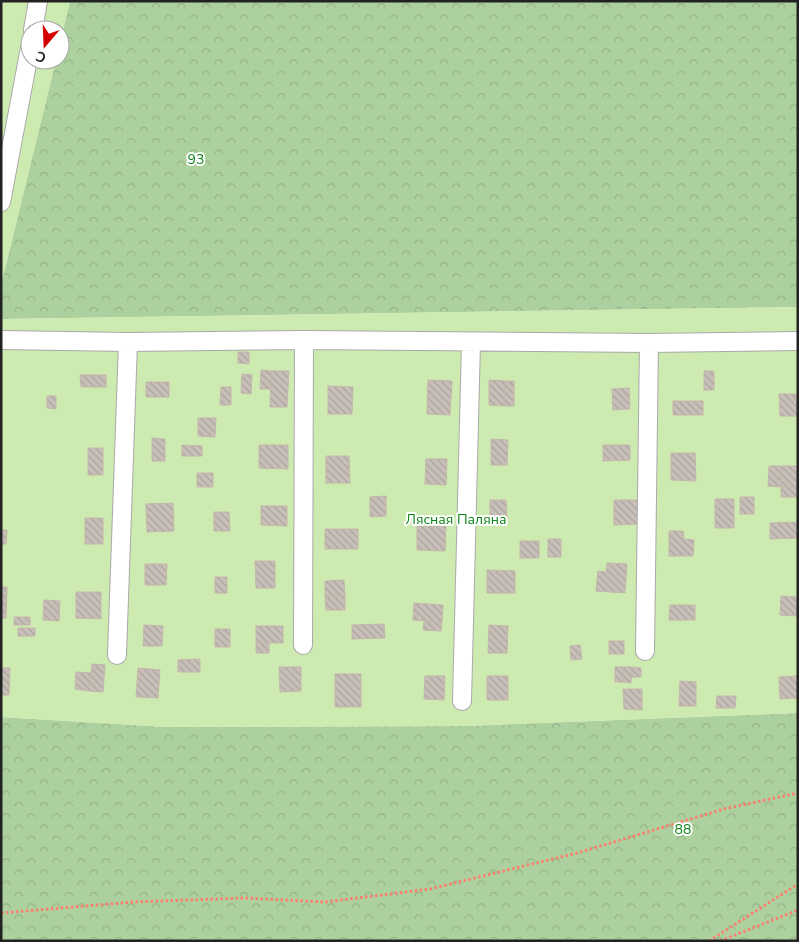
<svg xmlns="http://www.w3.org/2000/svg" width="799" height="942" viewBox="0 0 799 942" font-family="'Nunito Sans',sans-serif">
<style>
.forest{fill:url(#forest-crowns)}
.garden{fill:#cdebb0}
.building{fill:url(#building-back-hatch);stroke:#c4b6ab}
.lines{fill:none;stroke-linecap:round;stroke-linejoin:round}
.minor-casing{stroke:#a9a9a9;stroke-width:20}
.path{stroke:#fa8072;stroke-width:3;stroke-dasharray:2.5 2.5;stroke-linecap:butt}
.minor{stroke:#fff;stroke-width:18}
.labels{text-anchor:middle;stroke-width:4;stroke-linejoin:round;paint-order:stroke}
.park-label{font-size:14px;fill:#0c8416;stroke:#fff}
</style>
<defs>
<pattern id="forest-crowns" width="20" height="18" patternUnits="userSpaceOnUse" patternTransform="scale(1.25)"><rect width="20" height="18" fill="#add19e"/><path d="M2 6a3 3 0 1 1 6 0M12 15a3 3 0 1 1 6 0" fill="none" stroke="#95b388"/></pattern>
<pattern id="building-back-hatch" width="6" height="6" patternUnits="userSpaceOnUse" patternTransform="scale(1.25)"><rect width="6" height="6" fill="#c7bfb8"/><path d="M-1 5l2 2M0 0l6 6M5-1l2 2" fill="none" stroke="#aba49e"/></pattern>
</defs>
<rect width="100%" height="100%" fill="#f2efe9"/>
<!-- forest -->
<path class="forest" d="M70,1H798V307L1,319V285L56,60H60V41Z
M798,713V941H1V717L166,727L465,726Z"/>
<!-- garden -->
<path class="garden" d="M1,1H70L60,41V30H30V60H56L1,285Z
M798,307V713L465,726L166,727L1,717V319Z"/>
<!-- building -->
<path class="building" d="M238,352H249V364L238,363Z
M261,370L271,371L270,389H260Z
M271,371H289L287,407H270Z
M704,371H714V390H704Z
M242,374L252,375L251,394L241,393Z
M80,375H106V387H81Z
M428,380L452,381L450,415L427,414Z
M489,380L505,381L504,406L489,405Z
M505,381H514V406H504Z
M146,382H169V397H146Z
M328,386L353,387L352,414H328Z
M221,387H231V405H220Z
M629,388L630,409L613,410L612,389Z
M779,394H796L797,416H780Z
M47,396H56V409L47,408Z
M673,401H703V415H673Z
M198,418H216L215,437L198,436Z
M152,438L165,439V461H152Z
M491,439L508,440L507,465H491Z
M182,445L202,446V456H182Z
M259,445H288V469L259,468Z
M603,445H630V460L603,461Z
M88,448H103V475H88Z
M671,453H695L696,481L671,480Z
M326,456H349L350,483H326Z
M426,459H447L446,485L425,484Z
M769,466H781V487L768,486Z
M781,466H797V487H781Z
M197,473H213V487H197Z
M781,487H797V497H781Z
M386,496V516L370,517V497Z
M740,497H754V514H740Z
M715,499H734V528H715Z
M490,500H506L507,521H490Z
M614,500H637L638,524L614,525Z
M173,503L174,531L147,532L146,504Z
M261,506H287V526L261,525Z
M214,512H229L230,531H214Z
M85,518H103V544H85Z
M798,522V538L770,539V523Z
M417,526H446L445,551L417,550Z
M325,529H358V549H325Z
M1,530H7L6,544H1Z
M669,531H683L684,539L694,540L693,556H669Z
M548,539H561V557H548Z
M520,541H539V558H520Z
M255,561H275V588H256Z
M607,563L627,564L625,593L596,591L598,571L606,572Z
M145,564H167L166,585H145Z
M487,570L515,571V593H487Z
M215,577H227V593H215Z
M344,580L345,596H325V581Z
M1,587H7L6,618H1Z
M76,592H101V619L76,618Z
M325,596H345V610H326Z
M781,596L798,597V616L780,615Z
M44,600L60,601L59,621L43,620Z
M414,603L443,605L442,622L413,620Z
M670,605H695V620H669Z
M14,617H30V625H14Z
M424,621L442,622L441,631L423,630Z
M384,624L385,638L352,639V625Z
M144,625L163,626L162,646H143Z
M489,625L508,626L507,653H488Z
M256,626H283V643H256Z
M18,628H35V636H18Z
M215,629H230V647H215Z
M609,641H624V654H609Z
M256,643H269V653H256Z
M580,645L582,659L571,660L570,646Z
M200,659V672H178V660Z
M92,664L105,665L103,692L89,691Z
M279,667H301V691L280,692Z
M615,667H624L623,682H615Z
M624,667H632L631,683L623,682Z
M632,667L641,668V677H632Z
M1,668H10L9,695H1Z
M138,668L160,670L158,698L136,697Z
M76,672L91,673L89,691L75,689Z
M335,674H361V707H335Z
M425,676H445L444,700L424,699Z
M487,676H508V700H487Z
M798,676V698L780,699L779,677Z
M680,681L696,682V706H679Z
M623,689H642V710L624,709Z
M717,696H736L735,708H716Z"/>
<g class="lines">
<!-- minor casing -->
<g class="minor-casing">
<path id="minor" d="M33,30L38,1
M1,202L30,48
M1,340L128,342L304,340L649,343L798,341
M303,645L304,340
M645,651L649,343
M117,655L128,342
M462,701L471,342"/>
</g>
<!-- path -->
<path class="path" d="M1,913L133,902L244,898L325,902L430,889L577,853L724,809L798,793
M709,941L798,884
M720,941L798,910"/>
<!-- minor -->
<use href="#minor" class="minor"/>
</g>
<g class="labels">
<!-- park labels -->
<g class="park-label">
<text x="196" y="164">93</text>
<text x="456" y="524">Лясная Паляна</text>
<text x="683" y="834">88</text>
</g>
</g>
<!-- border -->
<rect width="799" height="942" fill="none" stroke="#222222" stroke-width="5"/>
<!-- north arrow -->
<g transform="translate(45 45) rotate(199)"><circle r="24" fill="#ffffff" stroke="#a7a7a7"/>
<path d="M0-4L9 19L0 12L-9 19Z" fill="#d40000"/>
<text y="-8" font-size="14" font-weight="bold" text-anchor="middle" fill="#222222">С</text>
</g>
</svg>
